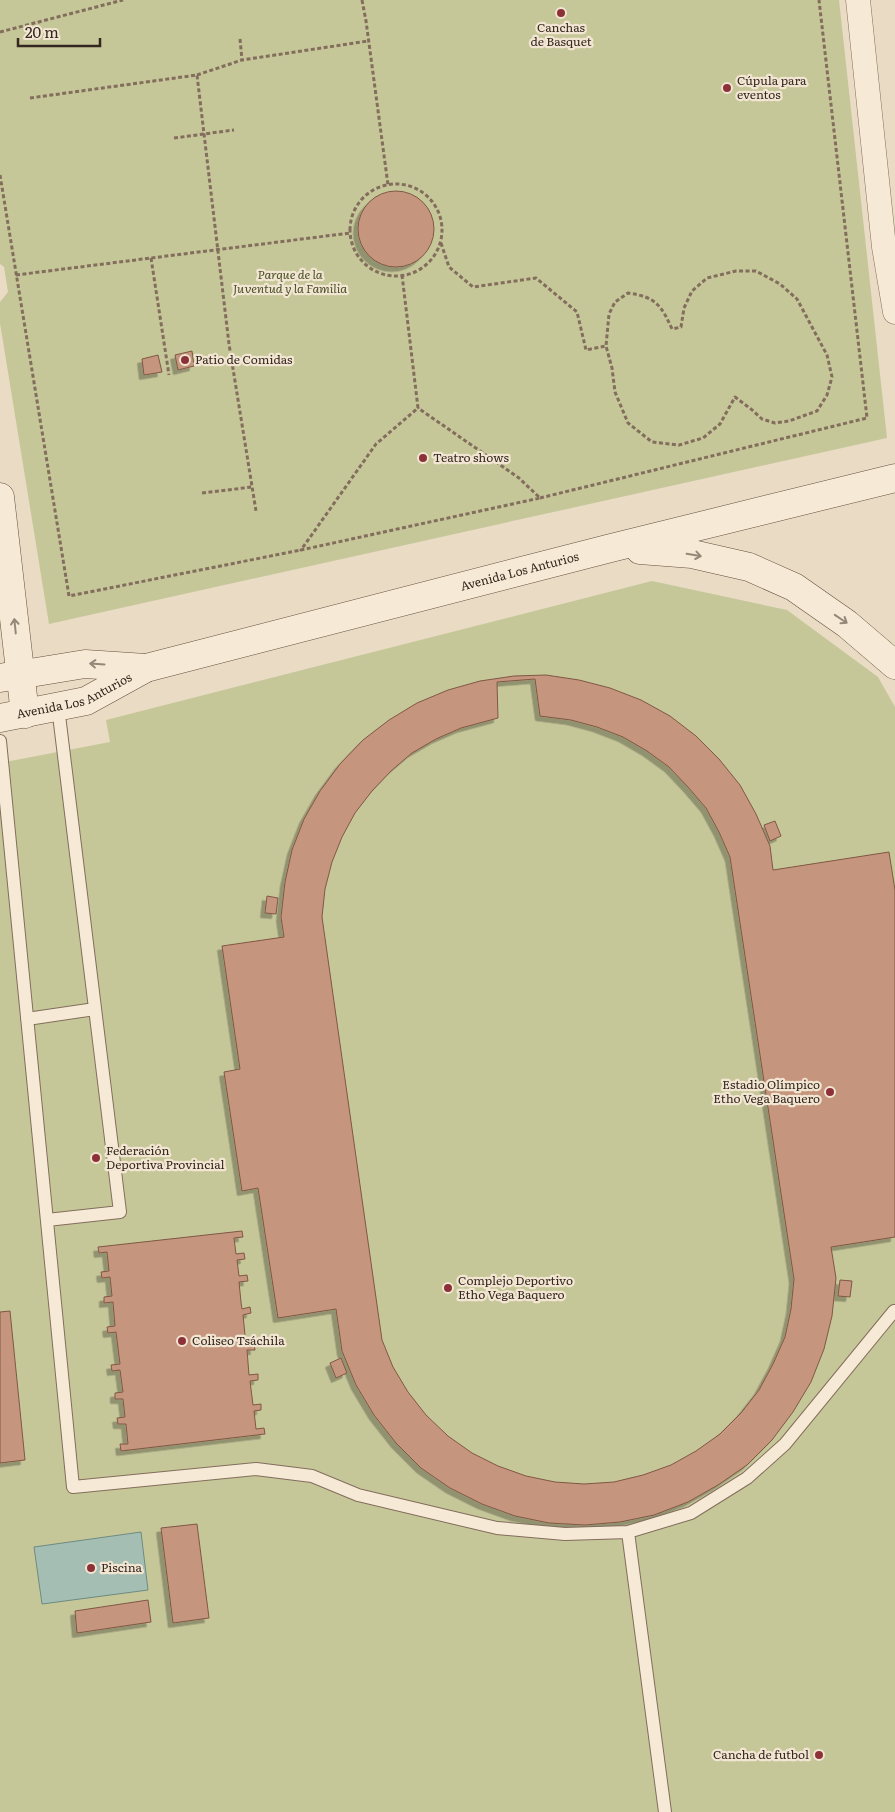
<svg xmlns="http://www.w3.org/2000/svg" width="895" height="1812" viewBox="0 0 895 1812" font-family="Literata,serif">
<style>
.green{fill:#c6c799}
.water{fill:#a5beb4;stroke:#6d8b81}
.building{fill:#c5957d;stroke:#805744;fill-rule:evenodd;filter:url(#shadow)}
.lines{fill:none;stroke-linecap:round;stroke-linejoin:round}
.lane-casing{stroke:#836d5c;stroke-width:14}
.street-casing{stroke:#836d5c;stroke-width:25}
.secondary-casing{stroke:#654f3f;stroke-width:29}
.path{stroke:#836d5c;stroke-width:3;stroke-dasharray:4 2.5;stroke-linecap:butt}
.lane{stroke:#f6ead6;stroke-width:12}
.street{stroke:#f6ead6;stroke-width:24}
.secondary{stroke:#f6ead6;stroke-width:28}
.oneway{stroke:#95887a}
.poi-dot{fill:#8d3139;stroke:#f2e6d3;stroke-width:2}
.labels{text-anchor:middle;stroke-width:4.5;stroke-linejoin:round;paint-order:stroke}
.poi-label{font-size:12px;fill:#34271f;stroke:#f2e6d3;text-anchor:start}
.park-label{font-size:12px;font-style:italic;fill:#484f27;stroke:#f2e6d3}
.street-label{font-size:12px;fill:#34271f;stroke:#f2e6d3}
</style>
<defs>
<filter id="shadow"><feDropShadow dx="-4.5" dy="4.5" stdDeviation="0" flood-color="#0004"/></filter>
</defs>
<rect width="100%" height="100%" fill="#eadbc4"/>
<!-- green -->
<path class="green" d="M0,0H839L887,438L49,624L0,323V302L8,292L4,267L0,264Z
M652,581L787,610L878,677L895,707V1812H0V763L110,742L106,720Z"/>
<!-- water -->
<path class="water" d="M141,1532L148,1590L42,1604L34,1547Z"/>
<!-- building -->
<path class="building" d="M358 229a38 38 0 1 1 76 0a38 38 0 1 1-76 0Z
M192,351L194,366L178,370L175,355Z
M158,355L162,372L144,375L142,359Z
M546,675L579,680L610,688L641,700L670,716L696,736L719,759L740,785L756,814L770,846L773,870L889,852L895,890V1237L831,1247L836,1278L832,1316L824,1349L811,1382L793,1412L772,1440L747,1465L718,1485L688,1502L654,1515L620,1522L585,1525L549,1523L515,1516L482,1504L450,1488L421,1468L396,1443L374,1415L356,1385L342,1351L336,1309L278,1318L258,1188L242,1191L224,1072L240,1069L222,946L284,937L281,917L285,882L292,850L304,819L320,791L340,764L363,740L389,720L417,703L448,690L480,681L514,676ZM535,679L540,716L571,720L597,727L623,737L647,751L669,767L688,787L706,808L719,832L730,857L794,1279L791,1309L785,1337L773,1364L759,1390L741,1413L720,1434L696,1451L671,1465L643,1475L614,1482L584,1484L555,1482L526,1476L498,1466L472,1453L448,1436L426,1415L408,1392L393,1367L382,1340L322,917L325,889L332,862L342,837L355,813L372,791L391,771L412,753L436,739L461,728L498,718L497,682Z
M775,821L781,836L770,841L764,825Z
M267,896L278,898L276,914L265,913Z
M242,1231L243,1237L234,1238L236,1254L244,1253L245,1259L237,1260L239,1276L247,1275L248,1281L239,1282L241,1302L242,1309L250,1307L251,1313L243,1315L246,1345L254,1343L255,1350H247L249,1375L258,1374V1380L250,1381L253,1405L261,1404V1410L254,1411L256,1429L264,1428L265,1434L121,1451L120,1444H128L126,1424H118L117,1418L125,1417L123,1399H115V1393L123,1392L120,1370L112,1371L111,1365L120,1364L116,1332L108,1333L107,1327L115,1326L113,1302L104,1303V1297L112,1296L110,1277L102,1278L101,1272L109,1271L107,1252L99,1253L98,1247Z
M840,1280L852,1281L850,1297L838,1296Z
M10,1311L25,1460L0,1463V1312Z
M341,1358L347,1373L336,1378L330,1363Z
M197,1524L209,1618L173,1623L161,1528Z
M148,1600L151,1622L77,1633L75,1611Z"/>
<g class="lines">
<!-- lane casing -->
<g class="lane-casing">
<path id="lane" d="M0,741L73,1487L256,1469L312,1476L358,1495L497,1528L565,1534L628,1532L691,1513L747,1478L785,1444L894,1311
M27,1019L95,1009
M47,1220L120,1212L58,707
M628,1532L665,1812"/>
</g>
<!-- street casing -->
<g class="street-casing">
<path id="street" d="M858,0L884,247L895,312"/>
</g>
<!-- secondary casing -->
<g class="secondary-casing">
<g id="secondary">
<path d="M0,497L25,714"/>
<path d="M640,550L692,554L749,567L794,587L847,624L895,665"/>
<path d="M0,678L85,664L146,668"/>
<path id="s1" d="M0,718L86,701L146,668L611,548L895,478"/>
</g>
</g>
<!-- path -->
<path class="path" d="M362,0L366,21L388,185
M0,32L123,0
M240,39L242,60
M197,75L242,60L368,41
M30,98L197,75L229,344L256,511
M174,138L234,130
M0,175L69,596L301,550
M350 230a46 46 0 1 1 92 0a46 46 0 1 1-92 0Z
M441,243L449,267L473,287L536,278L577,312L586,350L606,346L609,314L615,302L628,293C656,297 661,305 672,329L681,327L684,308L692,291L707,278L736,271H756L780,284L797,299L827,355L832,377L827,395L817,411L789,421L775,423L762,419L751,409L735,397L720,424L703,438L679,445L652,442L628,423L615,392L612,368L606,346
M151,258L169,375
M16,275L350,233
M402,275L418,408L376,444L301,550L540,498L519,478L418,408
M202,493L252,487
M540,498L867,418L819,0"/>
<!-- lane -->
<use href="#lane" class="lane"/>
<!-- street -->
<use href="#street" class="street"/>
<!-- secondary -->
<use href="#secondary" class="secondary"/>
</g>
<!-- one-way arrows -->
<defs><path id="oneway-shaft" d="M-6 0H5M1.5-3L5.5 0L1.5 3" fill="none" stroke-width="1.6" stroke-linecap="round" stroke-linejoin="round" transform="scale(1.25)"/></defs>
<g class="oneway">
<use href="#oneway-shaft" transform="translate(694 555) rotate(9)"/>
<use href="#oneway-shaft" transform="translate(841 619) rotate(34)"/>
<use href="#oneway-shaft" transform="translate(15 626) rotate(-96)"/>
<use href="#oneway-shaft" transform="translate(97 664) rotate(-176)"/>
</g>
<!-- markers -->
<g class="poi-dot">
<circle cx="561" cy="13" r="5"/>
<circle cx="727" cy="88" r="5"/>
<circle cx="185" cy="360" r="5"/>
<circle cx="423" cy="458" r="5"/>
<circle cx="830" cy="1092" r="5"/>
<circle cx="96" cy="1158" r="5"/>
<circle cx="448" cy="1288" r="5"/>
<circle cx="182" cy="1341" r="5"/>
<circle cx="91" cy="1568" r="5"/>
<circle cx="819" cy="1755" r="5"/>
</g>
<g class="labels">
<!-- poi labels -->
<g class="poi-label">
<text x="561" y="32" text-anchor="middle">Canchas<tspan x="561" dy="14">de Basquet</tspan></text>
<text x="737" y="85">Cúpula para<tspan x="737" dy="14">eventos</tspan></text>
<text x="195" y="364">Patio de Comidas</text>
<text x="433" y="462">Teatro shows</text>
<text x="820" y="1089" text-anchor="end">Estadio Olímpico<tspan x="820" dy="14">Etho Vega Baquero</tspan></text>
<text x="106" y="1155">Federación<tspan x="106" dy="14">Deportiva Provincial</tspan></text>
<text x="458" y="1285">Complejo Deportivo<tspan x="458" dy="14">Etho Vega Baquero</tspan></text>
<text x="192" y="1345">Coliseo Tsáchila</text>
<text x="101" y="1572">Piscina</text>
<text x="809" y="1759" text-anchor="end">Cancha de futbol</text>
</g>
<!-- park labels -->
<g class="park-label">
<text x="290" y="279">Parque de la<tspan x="290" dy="14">Juventud y la Familia</tspan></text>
</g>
<!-- street labels -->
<g class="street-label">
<text dy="4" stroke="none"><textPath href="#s1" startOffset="542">Avenida Los Anturios</textPath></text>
<text dy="4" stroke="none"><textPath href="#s1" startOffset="78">Avenida Los Anturios</textPath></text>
</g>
</g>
<!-- scale -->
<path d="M18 38v8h82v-8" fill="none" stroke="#34271f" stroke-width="2.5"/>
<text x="25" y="38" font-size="15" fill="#34271f" stroke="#f2e6d3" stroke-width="4" paint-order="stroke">20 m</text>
</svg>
